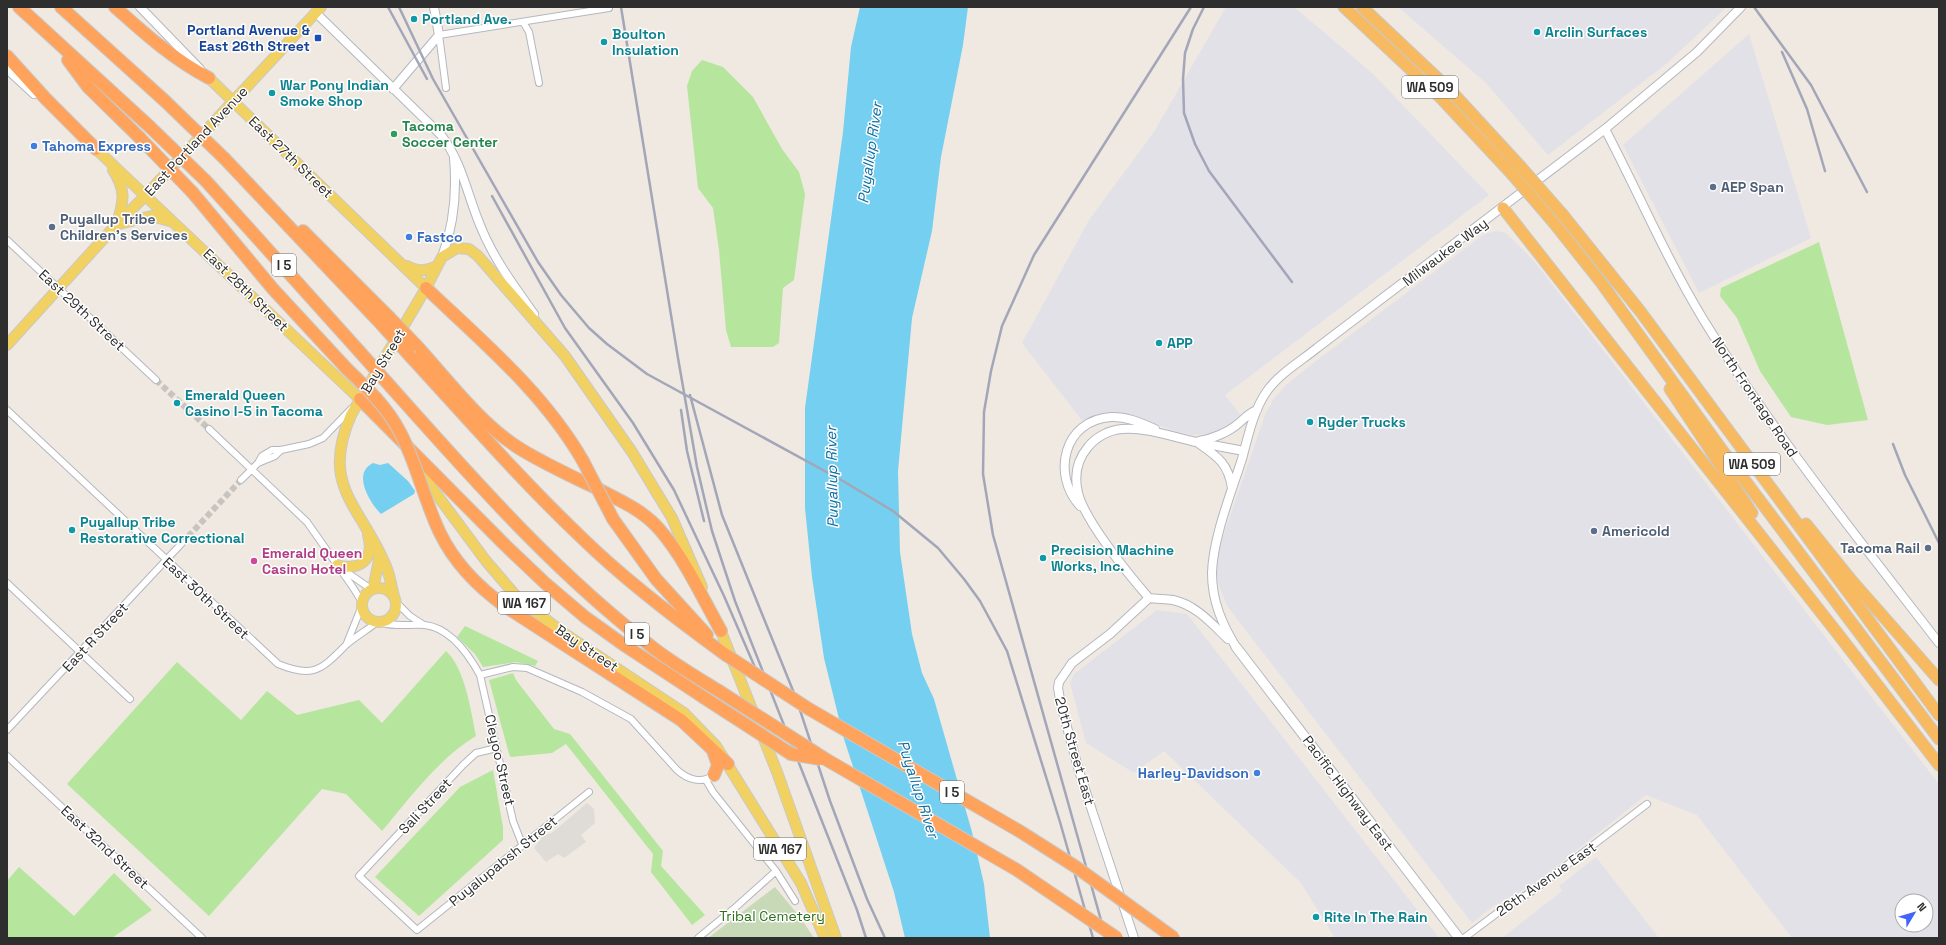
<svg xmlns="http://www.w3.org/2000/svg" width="1946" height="945" viewBox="0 0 1946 945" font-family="'Space Grotesk',sans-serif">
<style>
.industrial{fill:#e3e1e8;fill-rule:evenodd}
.green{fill:#b6e59e}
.cemetery{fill:#c8d9b8}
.plaza{fill:#dfdcd8}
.water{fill:#75cff0}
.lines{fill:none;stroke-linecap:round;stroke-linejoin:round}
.minor-tunnel{stroke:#c8c4bd;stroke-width:6;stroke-dasharray:6 3;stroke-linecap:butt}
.minor-casing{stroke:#b4b7c1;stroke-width:8}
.tertiary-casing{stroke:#b4b7c1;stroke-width:10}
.secondary-casing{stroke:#b4b7c1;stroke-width:11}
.primary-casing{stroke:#c9c9c9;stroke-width:12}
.trunk-casing{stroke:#c9c9c9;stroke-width:13}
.motorway-casing{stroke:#c9c9c9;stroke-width:14}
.minor{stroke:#fff;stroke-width:6}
.tertiary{stroke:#fff;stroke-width:8}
.secondary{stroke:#fff;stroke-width:9}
.primary{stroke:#f2d163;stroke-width:10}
.trunk{stroke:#f8ba60;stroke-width:11}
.motorway{stroke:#ffa35c;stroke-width:12}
.rail{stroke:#a3a6b8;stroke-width:2.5}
.trunk-bridge-casing{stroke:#c9c9c9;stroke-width:13;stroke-linecap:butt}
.motorway-bridge-casing{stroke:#c9c9c9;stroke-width:14;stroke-linecap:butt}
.trunk-bridge{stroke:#f8ba60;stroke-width:11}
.motorway-bridge{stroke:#ffa35c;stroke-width:12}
.culture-dot{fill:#0f9aa8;stroke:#fff;stroke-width:1.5}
.transit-dot{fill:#1a4fb4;stroke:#fff;stroke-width:1.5}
.leisure-dot{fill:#2e9e5b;stroke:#fff;stroke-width:1.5}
.shop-dot{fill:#3f7fe0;stroke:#fff;stroke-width:1.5}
.service-dot{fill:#5c6f8a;stroke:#fff;stroke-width:1.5}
.hotel-dot{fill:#d1479c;stroke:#fff;stroke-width:1.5}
.labels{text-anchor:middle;stroke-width:3;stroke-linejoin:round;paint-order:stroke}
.shield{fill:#fff;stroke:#6d6d6d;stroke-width:1}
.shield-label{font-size:13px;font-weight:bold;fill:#2e2e2e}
.culture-label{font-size:14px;font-weight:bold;fill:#0d838f;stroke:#fff;text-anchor:start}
.transit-label{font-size:14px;font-weight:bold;fill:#164399;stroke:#fff;text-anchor:end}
.leisure-label{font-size:14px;font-weight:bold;fill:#27864d;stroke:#fff;text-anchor:start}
.street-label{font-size:14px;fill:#2e2e2e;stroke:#fff}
.shop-label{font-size:14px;font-weight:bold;fill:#366cbe;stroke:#fff;text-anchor:start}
.service-label{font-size:14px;font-weight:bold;fill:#4e5e75;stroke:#fff;text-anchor:start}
.hotel-label{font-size:14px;font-weight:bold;fill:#b23c85;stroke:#fff;text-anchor:start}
.park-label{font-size:14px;fill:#2c6e1b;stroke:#fff}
.water-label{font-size:15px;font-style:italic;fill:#0d6fa3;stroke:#fff}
</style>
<rect width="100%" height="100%" fill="#efe9e1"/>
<!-- industrial -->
<path class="industrial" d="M1226,7H1294L1372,73L1489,195L1225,395L1242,417L1230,426L1211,434L1194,435L1177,432L1128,415L1114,413L1101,415L1084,423L1022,343L1089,220L1154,132Z
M1398,7H1727L1665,65L1548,155L1486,83Z
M1749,34L1811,238L1699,293L1623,145Z
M1496,231L1506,233L1534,261L1939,784V938H1792L1697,815L1646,795L1534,884L1492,907L1472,923L1227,606L1218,583L1216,567L1218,551L1265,415L1273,400L1284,387L1308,367L1483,235ZM1902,901H1926V925H1902Z
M1157,610L1187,614L1439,938H1335L1301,883L1164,751L1134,773L1086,743L1070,683L1074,674Z
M1596,857L1659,938H1502L1562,891L1559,886Z"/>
<!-- green -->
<path class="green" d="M702,60L723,67L753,97L782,149L799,172L805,194L794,280L783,288L779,343L773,347H731L726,330L719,250L713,208L698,188L687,86L692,71Z
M1819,242L1868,420L1827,425L1791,417L1760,371L1737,318L1720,296L1721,288Z
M465,626L538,661L535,666L516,662L483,667L475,654L457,637Z
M446,651C465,668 471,711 476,736C439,758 409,799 382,831L346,794L322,789L209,916L67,784L177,662L241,720L267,691L297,715L359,700L382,723Z
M513,673L516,680L554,729L570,734L663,851L661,866L705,915L692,925L651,872L653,854L566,744L552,753L511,757L509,754L489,680Z
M493,770L503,827V840L419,916L375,877L460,787Z
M19,867L74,916L114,873L152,910L112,938H7V881Z"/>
<!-- cemetery -->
<path class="cemetery" d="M775,887L800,917L814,938H708Z"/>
<!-- plaza -->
<path class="plaza" d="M587,803L594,809L595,823L581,835L586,842L564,858L558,854L546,862L534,848L544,835L552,833Z"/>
<!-- water -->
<path class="water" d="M860,7H968L963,45L941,157L932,231L912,318L898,471L900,552L912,634L922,673L934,699L972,832L984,884L990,938H905L894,892L844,739L824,658L812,577L805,508V408L843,132L851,47Z
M373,463L380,465L388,463L408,481L415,491L414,494L381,514C369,502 352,473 373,463Z"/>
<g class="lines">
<!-- minor-tunnel -->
<path class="minor-tunnel" d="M156,380L209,429
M182,543L241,480"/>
<!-- minor casing -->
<g class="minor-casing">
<path id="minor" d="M523,22L529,32L539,83
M446,88L439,35L609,8
M7,240L156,380
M7,410L278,664C314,679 322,669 346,645C355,637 367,630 376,623
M209,429L307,522L352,586L362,602
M258,463L275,456L281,450
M241,480L258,463L262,456L272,450H281L309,444L323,438L351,409
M345,571L371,589
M7,583L130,699
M396,602L410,616L424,625
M382,623C398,627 409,624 425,625C450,628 469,655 480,675L513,821L522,844
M347,643L361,608
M480,675L513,667L527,668L582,692L631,719L677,770C688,780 702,784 714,775
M7,730L182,543
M497,748L476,753L463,765L359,876L417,930L589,792
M7,756L202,938
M706,780L713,792L776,871L795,901
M698,938L737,906L776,871
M1464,938L1500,911L1534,890L1647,804"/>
</g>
<!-- tertiary casing -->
<g class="tertiary-casing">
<path id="tertiary" d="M140,7L200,69
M315,12L441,135C462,162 467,194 480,225C493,258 514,286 534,314
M7,69L34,94
M393,89L439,35L434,7
M1605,129C1638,192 1666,258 1703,319C1773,433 1857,537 1939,643
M442,257C454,225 457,192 454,158
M1199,441C1212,439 1229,432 1239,423C1245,418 1249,413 1257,410
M1198,443C1218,457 1228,463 1232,488
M1080,506C1051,474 1064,420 1111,417C1126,416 1141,423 1155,429
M1228,639C1212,624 1196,605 1173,600C1165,599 1157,599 1149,598C1129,575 1085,521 1078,493C1074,476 1077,460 1088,447C1096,437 1109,430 1122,429C1146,427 1173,437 1196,442C1212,445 1228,448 1244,451
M1236,647C1222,624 1212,601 1212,573C1213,538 1231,493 1242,459C1248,437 1253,411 1267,391C1279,374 1301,361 1317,348L1605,129L1697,52L1741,7
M1134,938L1079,771L1061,705L1058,688L1059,682L1072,663L1110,634L1149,598"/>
</g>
<!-- secondary casing -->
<g class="secondary-casing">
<path id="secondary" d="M1236,647L1459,938"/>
</g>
<!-- primary casing -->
<g class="primary-casing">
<path id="primary" d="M209,78L426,288
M96,149L364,403
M113,170C126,190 124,201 117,223
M119,224L152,216L173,222
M407,266C418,272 426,271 437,266
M7,345L116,225L146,195L321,7
M417,468L486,561L516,596L562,632L684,713L716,746L801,883L825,938
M337,565C360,571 375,560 368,535
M362 605a17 17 0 1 1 34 0a17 17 0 1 1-34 0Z
M373,589L379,560V553
M394,596C391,586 390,574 385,564C360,505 320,486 351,415L426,288L442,257L457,248L469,249L478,256L565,356L632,452L672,518L702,587
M718,624L777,772L836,938"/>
</g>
<!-- trunk casing -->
<g class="trunk-casing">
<path id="trunk" d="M1344,7L1440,97L1511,173
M1362,7L1450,90L1520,166
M1503,208L1838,634L1939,765
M1563,215L1640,311L1939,715
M1554,223L1600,281L1722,450L1939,739
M1670,389L1752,513
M1806,524L1852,581L1939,680"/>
</g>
<!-- motorway casing -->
<g class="motorway-casing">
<path id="motorway" d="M19,7L150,127
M61,7L165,101
M115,7C144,33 174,60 209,78
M7,56L46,99L96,149
M68,60L88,87L139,137
M225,159L382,325
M206,181L359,351
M193,193L273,289L347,369
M303,231L389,317
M426,288C483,342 544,393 583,461
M416,345C448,380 482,426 522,450C547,465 573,477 600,490C621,501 644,511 660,530C685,559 702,597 721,631
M411,357C467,418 522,481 582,538C626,581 676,619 726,655
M391,387C474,480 556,574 656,650C676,665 698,678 719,691
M360,399L505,545L545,583L585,617L624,645L703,697
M613,519L656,579L707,635
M506,607L681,720L728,764
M713,751L718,765L714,775"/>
</g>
<!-- minor -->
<use href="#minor" class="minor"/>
<!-- tertiary -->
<use href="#tertiary" class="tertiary"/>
<!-- secondary -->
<use href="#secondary" class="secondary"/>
<!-- primary -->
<use href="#primary" class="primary"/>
<!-- trunk -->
<use href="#trunk" class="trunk"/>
<!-- motorway -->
<use href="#motorway" class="motorway"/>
<!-- rail -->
<path class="rail" d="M388,7L427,79
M399,7L433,79L538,262L561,295L589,328L607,344L647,374L843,481L893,511L938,548L964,579L980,601L1007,651L1060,822L1093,938
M621,7L678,358L697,467L712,531L735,601L857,910L866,938
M1204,7L1193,29L1185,53L1183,79L1184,113L1195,144L1209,171L1292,282
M1754,7L1811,85L1867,192
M1782,52L1807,109L1825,171
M492,196L565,328L633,423L674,490L724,596L757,672
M690,395L722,515L796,698L830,801L867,899L885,938
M681,410L687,451L704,521
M1893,444L1905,475L1939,543
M1106,938L993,535L983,474L984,412L991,371L1002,326L1034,255L1191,7"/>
<!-- trunk-bridge casing -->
<g class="trunk-bridge-casing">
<path id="trunk-bridge" d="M1520,166L1563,215
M1511,173L1554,223"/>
</g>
<!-- motorway-bridge casing -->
<g class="motorway-bridge-casing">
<path id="motorway-bridge" d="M165,101L225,159
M150,127L206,181
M139,137L193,193
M389,317L416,345
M382,325L411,357
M359,351L391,387
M347,369C367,388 387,407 400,432C417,464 424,500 440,533C455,564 478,587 506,607
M583,461L613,519
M726,655L809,709L1021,832L1076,867L1174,938
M719,691L827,760L1017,870L1117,938
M703,697L791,754L820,759"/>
</g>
<!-- trunk-bridge -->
<use href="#trunk-bridge" class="trunk-bridge"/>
<!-- motorway-bridge -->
<use href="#motorway-bridge" class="motorway-bridge"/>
</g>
<!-- markers -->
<g class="culture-dot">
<circle cx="414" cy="19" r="4"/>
<circle cx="1537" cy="32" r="4"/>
<circle cx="604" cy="42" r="4"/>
<circle cx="272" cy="93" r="4"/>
<circle cx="1159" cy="343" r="4"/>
<circle cx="177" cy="403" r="4"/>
<circle cx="1310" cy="422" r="4"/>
<circle cx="72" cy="530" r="4"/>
<circle cx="1043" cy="558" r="4"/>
<circle cx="1316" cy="917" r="4"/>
</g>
<rect class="transit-dot" x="314" y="34" width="8" height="8" rx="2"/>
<circle class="leisure-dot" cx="394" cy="134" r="4"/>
<g class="shop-dot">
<circle cx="34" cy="146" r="4"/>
<circle cx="409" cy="237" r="4"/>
<circle cx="1257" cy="773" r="4"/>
</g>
<g class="service-dot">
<circle cx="1713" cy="187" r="4"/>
<circle cx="52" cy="227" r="4"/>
<circle cx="1594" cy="531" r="4"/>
<circle cx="1928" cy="548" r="4"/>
</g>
<circle class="hotel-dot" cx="254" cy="561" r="4"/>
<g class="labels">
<!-- shield labels -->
<g class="shield">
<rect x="1402" y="76" width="56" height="22" rx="3"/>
<rect x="272" y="254" width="24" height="22" rx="3"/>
<rect x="1724" y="453" width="56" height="22" rx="3"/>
<rect x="498" y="592" width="52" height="22" rx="3"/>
<rect x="625" y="623" width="24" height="22" rx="3"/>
<rect x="940" y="781" width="24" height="22" rx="3"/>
<rect x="754" y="838" width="52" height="22" rx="3"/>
</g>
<g class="shield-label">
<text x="1430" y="92">WA 509</text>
<text x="284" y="270">I 5</text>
<text x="1752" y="469">WA 509</text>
<text x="524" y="608">WA 167</text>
<text x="637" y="639">I 5</text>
<text x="952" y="797">I 5</text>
<text x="780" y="854">WA 167</text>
</g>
<!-- culture labels -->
<g class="culture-label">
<text x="422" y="24">Portland Ave.</text>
<text x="1545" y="37">Arclin Surfaces</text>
<text x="612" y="39">Boulton<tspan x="612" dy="16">Insulation</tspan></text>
<text x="280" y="90">War Pony Indian<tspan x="280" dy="16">Smoke Shop</tspan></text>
<text x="1167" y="348">APP</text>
<text x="185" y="400">Emerald Queen<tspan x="185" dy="16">Casino I-5 in Tacoma</tspan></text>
<text x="1318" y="427">Ryder Trucks</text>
<text x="80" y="527">Puyallup Tribe<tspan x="80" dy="16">Restorative Correctional</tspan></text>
<text x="1051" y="555">Precision Machine<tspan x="1051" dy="16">Works, Inc.</tspan></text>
<text x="1324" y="922">Rite In The Rain</text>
</g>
<!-- transit labels -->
<g class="transit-label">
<text x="310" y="35">Portland Avenue &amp;<tspan x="310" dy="16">East 26th Street</tspan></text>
</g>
<!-- leisure labels -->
<g class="leisure-label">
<text x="402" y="131">Tacoma<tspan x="402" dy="16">Soccer Center</tspan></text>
</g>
<!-- street labels -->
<g class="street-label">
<text transform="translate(196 141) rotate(-47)" y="5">East Portland Avenue</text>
<text transform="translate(291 157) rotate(44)" y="5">East 27th Street</text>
<text transform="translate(1445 252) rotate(-37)" y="5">Milwaukee Way</text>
<text transform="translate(246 290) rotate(44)" y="5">East 28th Street</text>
<text transform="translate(82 310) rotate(43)" y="5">East 29th Street</text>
<text transform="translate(383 361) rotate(-59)" y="5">Bay Street</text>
<text transform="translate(1755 397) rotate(56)" y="5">North Frontage Road</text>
<text transform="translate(206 598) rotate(43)" y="5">East 30th Street</text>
<text transform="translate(95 637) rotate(-47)" y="5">East R Street</text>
<text transform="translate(587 648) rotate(34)" y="5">Bay Street</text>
<text transform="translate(1075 751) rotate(74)" y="5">20th Street East</text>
<text transform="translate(500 760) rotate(77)" y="5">Cleyoo Street</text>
<text transform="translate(1348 793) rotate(53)" y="5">Pacific Highway East</text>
<text transform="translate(425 806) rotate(-47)" y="5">Sali Street</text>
<text transform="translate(105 847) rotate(43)" y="5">East 32nd Street</text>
<text transform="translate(503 861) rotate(-39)" y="5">Puyalupabsh Street</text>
<text transform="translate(1546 879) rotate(-35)" y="5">26th Avenue East</text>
</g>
<!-- shop labels -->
<g class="shop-label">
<text x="42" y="151">Tahoma Express</text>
<text x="417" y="242">Fastco</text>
<text x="1249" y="778" text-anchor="end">Harley-Davidson</text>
</g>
<!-- service labels -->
<g class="service-label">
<text x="1721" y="192">AEP Span</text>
<text x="60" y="224">Puyallup Tribe<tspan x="60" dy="16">Children's Services</tspan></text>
<text x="1602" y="536">Americold</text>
<text x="1920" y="553" text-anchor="end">Tacoma Rail</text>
</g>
<!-- hotel labels -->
<g class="hotel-label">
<text x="262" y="558">Emerald Queen<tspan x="262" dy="16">Casino Hotel</tspan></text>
</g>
<!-- park labels -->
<g class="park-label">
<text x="772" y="921">Tribal Cemetery</text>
</g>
<!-- water labels -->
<g class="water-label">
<text transform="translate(870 153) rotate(-82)" y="5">Puyallup River</text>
<text transform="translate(832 477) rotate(-91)" y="5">Puyallup River</text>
<text transform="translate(918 789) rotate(72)" y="5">Puyallup River</text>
</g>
</g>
<!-- border -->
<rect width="1946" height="945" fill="none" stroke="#2e2e2e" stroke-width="16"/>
<!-- north arrow -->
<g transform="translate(1914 913) rotate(52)"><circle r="19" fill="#ffffff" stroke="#ababab"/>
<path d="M0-3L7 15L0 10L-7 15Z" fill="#4264fb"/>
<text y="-6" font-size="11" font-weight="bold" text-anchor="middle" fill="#2e2e2e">N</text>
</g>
</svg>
